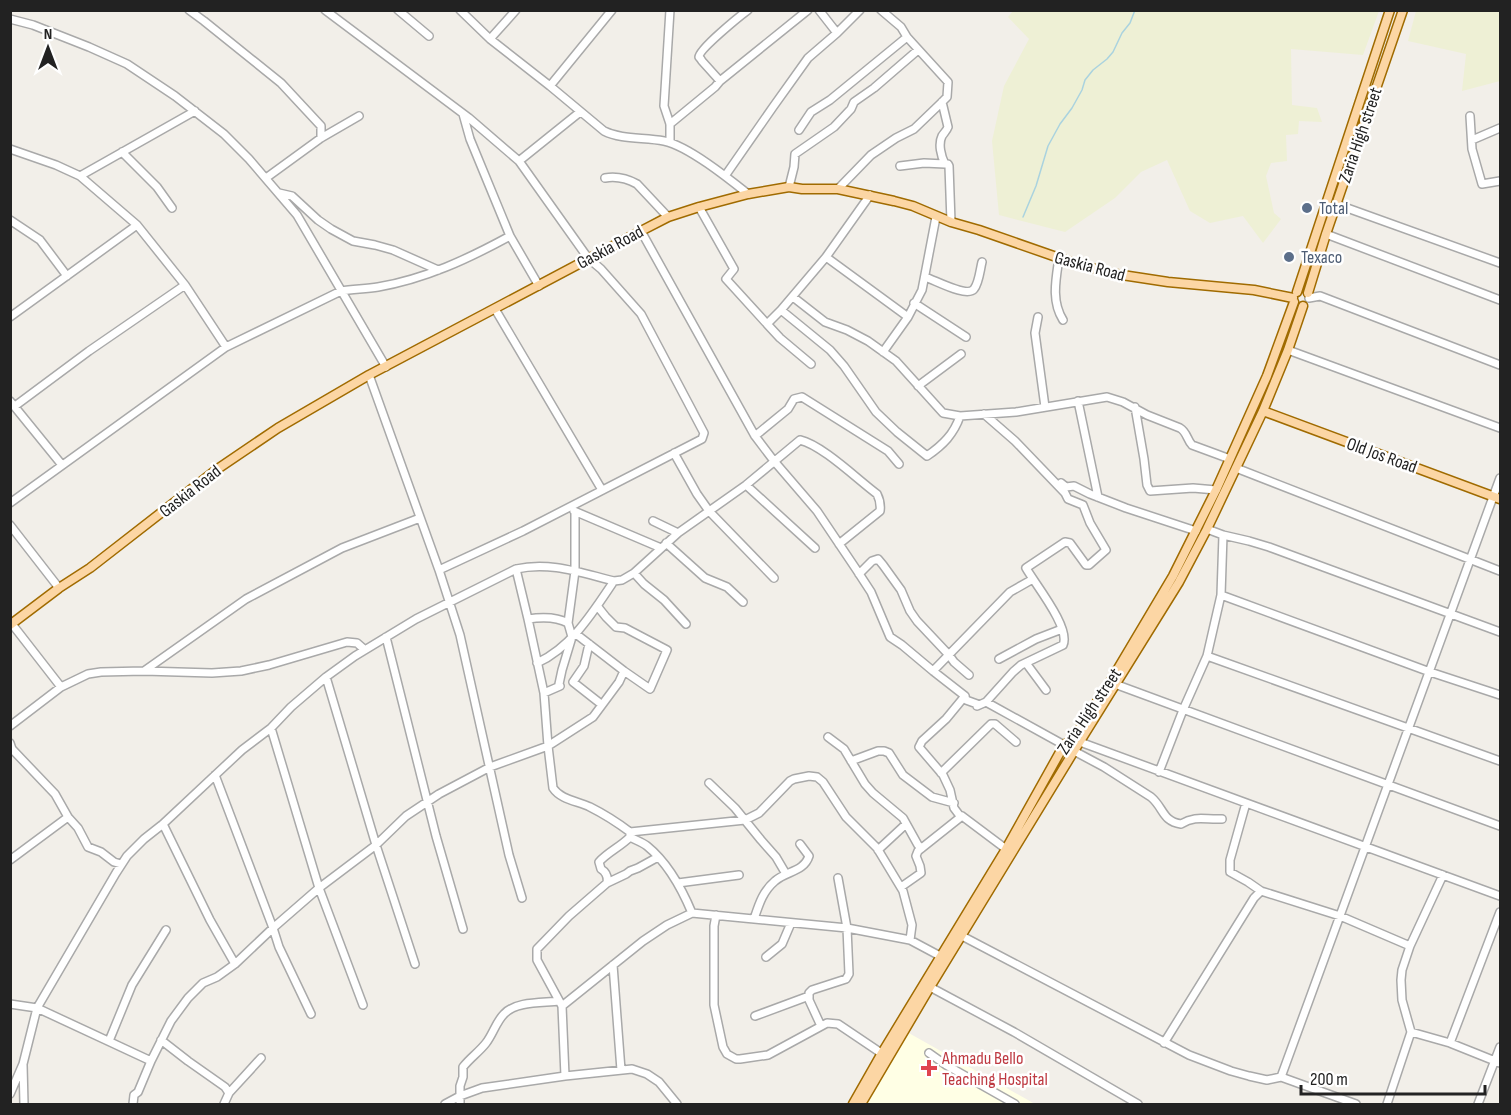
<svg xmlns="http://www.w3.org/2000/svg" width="1511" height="1115" viewBox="0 0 1511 1115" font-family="'Sofia Sans Condensed',sans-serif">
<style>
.education{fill:#ffffe5}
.farmland{fill:#eef0d5}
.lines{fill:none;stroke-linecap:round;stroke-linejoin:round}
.stream{stroke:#aad3df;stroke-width:1.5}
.minor-casing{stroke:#a9a9a9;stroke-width:10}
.major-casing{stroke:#a06b00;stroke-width:11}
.minor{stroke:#fff;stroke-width:7}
.major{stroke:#fcd6a4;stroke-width:8}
.service-dot{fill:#5c6f8a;stroke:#fff;stroke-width:2}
.health-dot{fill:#e0444e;stroke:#fff;stroke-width:2}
.labels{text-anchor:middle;stroke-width:5;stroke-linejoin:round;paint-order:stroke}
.street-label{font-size:18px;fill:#222;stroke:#fff}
.service-label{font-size:18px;fill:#4e5e75;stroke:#fff;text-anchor:start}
.health-label{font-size:18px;fill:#be3a42;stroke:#fff;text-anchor:start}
</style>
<rect width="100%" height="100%" fill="#f2efe9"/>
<!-- education -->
<path class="education" d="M907,1032L1035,1104H866Z"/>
<!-- farmland -->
<path class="farmland" d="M1013,11V10L1379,11L1363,55L1291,49L1292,105L1317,108L1322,122L1299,121L1298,134L1286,135L1287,161L1271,163L1266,176L1274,213L1281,219L1263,243L1243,216L1210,223L1190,211L1167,160L1141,172L1115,198L1065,232L999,215L992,141L1004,86L1029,39L1008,17Z
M1416,11H1500V81L1462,91L1466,54L1408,41Z"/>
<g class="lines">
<!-- stream -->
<path class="stream" d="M1023,217L1036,186L1048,146L1060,124L1072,108L1082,90L1085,80L1093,70L1107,59L1113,52L1122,33L1130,23L1135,10"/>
<!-- minor casing -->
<g class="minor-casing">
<path id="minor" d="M189,10L204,21L281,83L321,126V138
M325,10L469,118L519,161L588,258L601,269L641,314L704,433L702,439L523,531L439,570
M398,10L429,36
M460,10L490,39L550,86L604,131C622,140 644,137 664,141C688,146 728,178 748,194
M670,10L664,106L670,124V142
M819,10L837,33
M10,19L33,25L89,47L127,64L175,96L224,134L249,159L297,215L386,367
M490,39L516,10
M720,81L702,61C701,59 700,58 699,57C699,49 740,16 748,10
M550,86L612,10
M942,102L948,127C947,130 944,133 942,136C938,144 941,156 945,164H948L949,166L951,222
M1470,116L1472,149L1482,184L1500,181
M670,124L715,87L720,81L808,10
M799,130L811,112L830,100L907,37
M1472,140L1500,128
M10,149L56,165L80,176L137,225L185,285L226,347
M122,152L157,187L172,208
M519,161L580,112
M900,166L924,163L945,164
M80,176L195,111
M725,176L773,107L808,58L837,33L860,10
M266,178L321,138L359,116
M605,178C616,176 626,178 637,184L668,217
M789,187L794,167L795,154L834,127L851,109L854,102L874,88L918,50
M838,189L871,155L896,138L914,129L940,104L947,97L948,82L907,37L901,27L881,10
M279,193L292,196L318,220L331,229L353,241L375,245L393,250L438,270
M870,195L826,257L781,310L830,350L844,366L876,412L897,432L927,456C943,445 954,434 960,416
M1336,204L1500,263
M699,207L734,269L726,279L767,324
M10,220L40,240L67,276
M641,231L755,436L774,461L817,511L856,569L871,592L890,637L902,645L933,671L965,696L966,700L977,704V706L986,702L1064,745
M1326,234L1500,300
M510,236L539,286
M826,257L908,317
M1059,258C1056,279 1051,301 1063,320
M925,277C935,280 967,298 974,289C979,283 980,270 982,262
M793,297L825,322L847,330L868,341L896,361L943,413L960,416L1016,412L1107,397L1123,402L1147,415L1180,428C1187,432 1187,440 1192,445L1230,459
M1309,298L1320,296L1500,365
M914,303L966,337
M495,309L602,490
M781,310L767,324L780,338L811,364
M10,317L137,225
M1038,317L1035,333L1045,407
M1288,350L1500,428
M883,352L908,317L922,290L936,217
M369,375L439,570L460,635L509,855L522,898
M918,386L961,354
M10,401L62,465
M1078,401L1098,497
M15,406L89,351L185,285
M1135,407L1144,459L1147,485L1150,491L1193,488L1216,490
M984,414L1015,441L1065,493L1068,499L1083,505L1090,523L1106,550L1089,565H1086L1070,543L1065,542L1026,568C1035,584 1071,628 1063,645L1021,665L1013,672L986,702
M755,436L788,409L794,399L802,397L888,451L899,464
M674,453L697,494L709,511L774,578
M1236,468L1500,571
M1061,483L1066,487L1074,486L1090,494L1126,508L1196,531
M746,485L815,548
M10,503L226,347L341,291C353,289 366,289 378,287C425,279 468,259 510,236L470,139L463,114
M574,511L661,548
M653,521L678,533
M10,525L59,588
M1223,535L1249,541L1269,547L1500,632
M666,543L705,578L727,587L743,602
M516,569L528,619L544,693L548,746L553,788C561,800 578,801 590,807C604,814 618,823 630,832V837C635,840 642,842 647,846C668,863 682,889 692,913
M634,573L644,584L664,600L686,624
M859,574L872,561L878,559L883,565L901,590L910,611L917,621L949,655L954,662L969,675
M1221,595L1430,672L1500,695
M528,619C541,617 557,617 568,623
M12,624L61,687
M576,634L624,671L650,689L667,650L625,628L616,627L606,617L598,607
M386,637L436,836L463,929
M589,644L584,666L573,682L601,704
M1207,656L1500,761
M999,659L1036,639L1062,629
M537,663C572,647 593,612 614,581L622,580L634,573L678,533L746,485L800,440C822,445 857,479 877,494C880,500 881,504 880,511L839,544
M1026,663L1046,690
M144,671L246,599L342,548L420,518
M933,671L1010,592L1033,579
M326,677L376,845L415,964
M1112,683L1500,826
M544,693L560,686L559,684L562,670L572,637L568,623L575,571V513
M965,696L946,719L922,741L919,747L943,775L950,790L954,808L960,816H962L1006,849
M10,726L61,687L88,674L101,672L144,671L212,673L241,671L269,665L347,642L357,643L365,650
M271,728L319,888L363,1005
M828,737L844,749L865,784L873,793L903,818L918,845L922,848
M1080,742L1500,896
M10,743L12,749L55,794L68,817L78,828L88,847L101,852L114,862L121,864
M1074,751L1104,767L1151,797C1164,808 1162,821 1181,824C1196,815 1205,820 1222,819
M851,761L878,751H884L889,753L903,775L932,797L954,803
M1159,772L1183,710L1207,656L1221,595L1223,535L1207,529
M941,773L991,724H995L1016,742
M215,775L273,928L279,947L311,1014
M709,783L735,808L761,840L776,857L786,874
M1246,803L1230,860V872L1248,882L1261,891L1340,916L1410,946
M163,824L210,920L235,964
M630,832L745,820L759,813L790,781L794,779L809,776L817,777L823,782L846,817L877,848L903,891L912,925L910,940
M878,850L906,824
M10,860L68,817
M607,883C608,877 606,872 601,869L599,862C608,852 620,847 630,837
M678,883L739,875
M901,887L921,873L920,866L916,856L918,851L962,816
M716,915L714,926V1005L723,1047L727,1054L736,1059H740L768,1055L827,1023L838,1024L884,1055
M754,919C759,904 763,891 775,881C786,871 804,872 809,856L800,844
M962,936L1189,1055L1231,1071L1249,1076L1267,1080L1281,1077L1356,1104
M766,957L782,944L791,923
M613,965L621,1070
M930,987L1014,1032L1138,1104
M10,1004L37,1008L151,1061L171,1021L188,998L203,983L217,977L235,964L273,928L319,888L376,845L406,816L439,794L490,767L548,746L593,717L619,682L624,671
M562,1006L643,941L667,925L692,913L847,928L910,940L940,956
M755,1016L809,996
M821,1026L809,1000V993L812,990L846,979L849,974L847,928L838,878
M1411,1032L1450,1043L1500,1063
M161,1040L188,1061L225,1087L229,1093L224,1104
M109,1041L132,985L166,930
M1164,1043L1254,898L1261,891
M1450,1043L1500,912
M929,1053L946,1065L1015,1104
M23,1065L24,1104
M565,1076L562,1006L537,960V949L569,916L607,883L626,874L630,871L638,868L658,857
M1281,1077L1500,478
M229,1093L261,1058
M10,1094L23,1064L37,1008L116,873L127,856L144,839L163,824L242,750L271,728L291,707L326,677L355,656L416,619L516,569C550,561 581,573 614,581
M133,1104L134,1095L138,1092L151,1061
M445,1104L460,1096L482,1088L565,1076L632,1069L647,1074L659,1082L677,1104
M460,1104V1086L463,1077V1067C470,1058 479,1052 486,1043C493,1034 496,1022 504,1014C516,1001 542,1003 559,1001
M1387,1104L1411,1032L1402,1000L1401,980L1402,970L1410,946L1443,875
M1478,1104L1500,1047"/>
</g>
<!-- major casing -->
<g class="major-casing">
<path id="major" d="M1297,292L1390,10
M1308,293L1326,234L1403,10
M1263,411L1500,499
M10,625L59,588L90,568L216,470L278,428L369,375L641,231L668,217L699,207L748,194L789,187L802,189H838L894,201L913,206L951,222L979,230L1065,260L1109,273L1168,282L1254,290L1293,298
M853,1104L882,1053L1006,849L1064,745L1073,739L1110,682L1173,576L1216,490L1267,376L1294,302
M861,1104L930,987L1074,751L1179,582L1207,529L1263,411L1288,350L1303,306"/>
</g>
<!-- minor -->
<use href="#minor" class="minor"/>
<!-- major -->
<use href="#major" class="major"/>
</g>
<!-- markers -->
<g class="service-dot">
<circle cx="1307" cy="208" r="6"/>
<circle cx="1289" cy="257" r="6"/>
</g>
<path class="health-dot" d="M926 1059h6v6h6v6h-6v6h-6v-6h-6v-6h6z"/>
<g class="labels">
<!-- street labels -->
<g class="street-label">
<text transform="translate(1360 135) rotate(-71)" y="6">Zaria High street</text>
<text transform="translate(610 247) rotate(-28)" y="6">Gaskia Road</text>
<text transform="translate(1090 266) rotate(15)" y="6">Gaskia Road</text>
<text transform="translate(1382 455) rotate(20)" y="6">Old Jos Road</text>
<text transform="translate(190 491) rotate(-38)" y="6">Gaskia Road</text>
<text transform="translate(1089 711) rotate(-56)" y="6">Zaria High street</text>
</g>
<!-- service labels -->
<g class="service-label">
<text x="1319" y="214">Total</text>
<text x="1301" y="263">Texaco</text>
</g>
<!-- health labels -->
<g class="health-label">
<text x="942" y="1064">Ahmadu Bello<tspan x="942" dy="21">Teaching Hospital</tspan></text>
</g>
</g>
<!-- border -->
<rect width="1511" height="1115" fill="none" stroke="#222222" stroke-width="24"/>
<!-- north arrow -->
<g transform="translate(48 48)" stroke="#ffffff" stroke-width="4.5" paint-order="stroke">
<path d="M0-4.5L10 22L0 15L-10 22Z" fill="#222222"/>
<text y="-9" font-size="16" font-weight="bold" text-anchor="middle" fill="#222222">N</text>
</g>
<!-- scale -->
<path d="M1301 1085v9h184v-9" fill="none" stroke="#222222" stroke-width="3"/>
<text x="1310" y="1085" font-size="18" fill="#222222" stroke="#ffffff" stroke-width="4.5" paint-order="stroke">200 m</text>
</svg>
